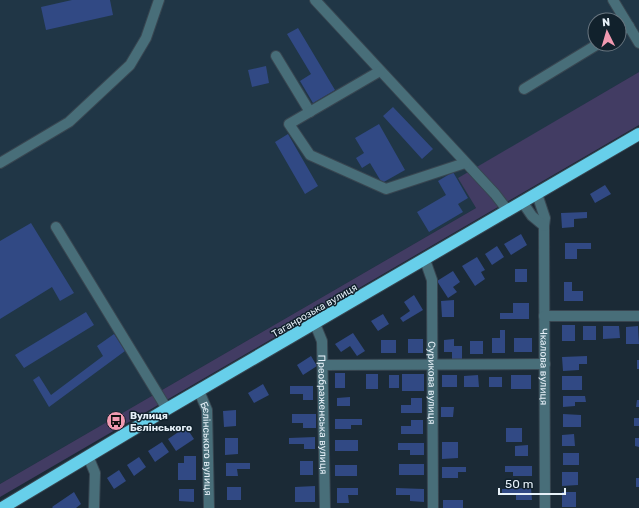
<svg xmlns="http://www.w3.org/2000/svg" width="639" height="508" viewBox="0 0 639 508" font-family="Rubik,sans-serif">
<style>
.built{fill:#203646;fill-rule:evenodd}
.green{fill:#423c63}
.building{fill:#314984}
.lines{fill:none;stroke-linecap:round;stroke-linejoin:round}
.minor-casing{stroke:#384651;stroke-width:12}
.highway-casing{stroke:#384651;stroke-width:14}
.minor{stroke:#486e79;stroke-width:10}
.highway{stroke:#67cfea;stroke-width:12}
.labels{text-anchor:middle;stroke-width:3;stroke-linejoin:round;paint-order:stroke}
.street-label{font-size:10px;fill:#e7f1f9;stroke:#11212c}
.poi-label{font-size:10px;font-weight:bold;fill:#e7f1f9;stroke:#11212c;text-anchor:start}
</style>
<rect width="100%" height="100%" fill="#1b2a36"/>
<!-- built -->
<path class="built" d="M0,0H639V72L459,178L476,208L0,484ZM595,20H619V44H595Z"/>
<!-- green -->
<path class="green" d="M639,72V125L0,497V484L476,208L458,178Z"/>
<!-- building -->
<path class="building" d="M72,0H110L113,15L46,30L41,7Z
M298,28L335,90L313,103L300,81L311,74L287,34Z
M266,66L269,83L252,87L248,70Z
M393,107L433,149L422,159L383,116Z
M379,124L405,170L382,183L370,163L362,168L356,158L364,153L355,138Z
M288,134L318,186L305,194L275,142Z
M453,172L468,198L458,204L463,212L429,232L417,212L446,195L438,181Z
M605,185L611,194L595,203L590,194Z
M587,212V218L574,219V227L562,228L561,213Z
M31,223L74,293L60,301L52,287L0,319V241Z
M521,234L527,245L511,255L504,244Z
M565,243H591V249H577V259H565Z
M497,246L504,257L492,265L485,254Z
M477,257L485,270L481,272L485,279L475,286L462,266Z
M515,269H527V282H515Z
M453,271L460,282L453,287L457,292L448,298L437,281Z
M564,282H572V291H583V301H564Z
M414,295L423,310L403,322L400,318L410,311L404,302Z
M454,300V317H442L441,301Z
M513,303H529V319H500V313H513Z
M86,312L94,325L24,368L15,355Z
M383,314L389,324L378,331L371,321Z
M562,325H575V341H562Z
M583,326H596V340H583Z
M603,326H619L620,338L603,339Z
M638,326L639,344H626V327Z
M500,330H505V353H492V338H500Z
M353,333L365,351L357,356L350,346L341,352L335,344Z
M114,334L125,351L49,407L33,380L39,376L51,395L103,356L97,346Z
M514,338H532V352H514Z
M408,339H423V353H408Z
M454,339V346H462V359H452V352H444V340Z
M381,340H396V353H381Z
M470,341H483V354H470Z
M311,356L317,366L303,375L297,365Z
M587,356V364H579V370L563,371L562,357Z
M637,360H639V369H637Z
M335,373H345V388H335Z
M366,374H378V389H366Z
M402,374H424V391H402Z
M389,375H399V388H389Z
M442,375H457V387H442Z
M478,375L479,387H464V376Z
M511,375H531V389H511Z
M562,376H582V390H562Z
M489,377H502V387H489Z
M263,384L269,395L254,403L248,393Z
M290,386H313V400H303V394H290Z
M563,396H585L586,402H575V406L563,407Z
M350,397V406H337V398Z
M411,398H422V413H401V405H411Z
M637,400H639V407H636Z
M441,407H454L453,417H441Z
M236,410V426L224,427L223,411Z
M292,414H316V428H303V423H292Z
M563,414L581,415V427H563Z
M634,418H639V426H634Z
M335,419H362V425H351V429H335Z
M411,420H423V434H401V426H411Z
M186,427L194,439L176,451L168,439Z
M506,428H522V442H506Z
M574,434L575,446H562V435Z
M315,437V449H304V444H289V438Z
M225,438H238V454L225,455Z
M635,438H639V447L635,446Z
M335,440H358V451H335Z
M162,442L169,452L155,462L148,451Z
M442,442H458V458L442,459Z
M398,443H424V455H410V450H398Z
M528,445V456H515V446Z
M563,453H579V465H563Z
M184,456H196V480H178V463H184Z
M139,457L146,467L134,476L127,465Z
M300,461H313V475H300Z
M226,463H250V469H237L238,476H226Z
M399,464H424V475H399Z
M335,465H357V476H335Z
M505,466H532V476H513V472H505Z
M442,467H466V472H458V478H442Z
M119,470L126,481L114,489L107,478Z
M562,472H578V485L562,486Z
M636,478H639V487H636Z
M315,486V502H295V487Z
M227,487H241V500H227Z
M337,488H358V495H348L349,503H337Z
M396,488L424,489V502L410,501V495H396Z
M531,488L532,500H516V493L502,494V489Z
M179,489H194V502L179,501Z
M74,492L81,504L76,508H53L52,507Z
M562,492H576V507H562Z
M443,500H463V508H443Z"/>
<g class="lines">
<!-- minor casing -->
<g class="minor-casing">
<g id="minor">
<path d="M315,0L495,194L508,211"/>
<path d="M613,0L639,43"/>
<path d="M619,32L629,26"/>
<path d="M276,56L310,112"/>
<path d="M380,71L289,124L310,155L386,189L465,163"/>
<path d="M524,89L598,44"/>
<path d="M0,163L69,122L130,65L146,38L159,0"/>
<path id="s1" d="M537,194L545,218L544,226L545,508"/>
<path d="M523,203L532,216L544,226"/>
<path d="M56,227L167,409"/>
<path id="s2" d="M425,260L432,280L433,508"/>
<path d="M544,316H639"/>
<path id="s3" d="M315,324L322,341L325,508"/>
<path d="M323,365L545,364"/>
<path id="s4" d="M199,391L207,410L209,508"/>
<path d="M88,456L95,473L94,508"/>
</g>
</g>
<!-- highway casing -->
<g class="highway-casing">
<path id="highway" d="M2,508L167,409L639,134"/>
</g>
<!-- minor -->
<use href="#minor" class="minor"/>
<!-- highway -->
<use href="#highway" class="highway"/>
</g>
<!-- icons -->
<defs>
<g id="bus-disc" transform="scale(1)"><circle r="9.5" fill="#f19ab1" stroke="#11212c"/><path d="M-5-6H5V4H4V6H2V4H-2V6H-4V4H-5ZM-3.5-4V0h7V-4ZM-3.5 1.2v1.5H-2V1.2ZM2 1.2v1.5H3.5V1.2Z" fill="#111"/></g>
</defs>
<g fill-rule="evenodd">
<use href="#bus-disc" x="116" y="421"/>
</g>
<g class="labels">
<!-- street labels -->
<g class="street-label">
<text transform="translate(314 310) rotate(-30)" y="4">Таганрозька вулиця</text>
<text dy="4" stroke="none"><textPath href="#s1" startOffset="174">Чкалова вулиця</textPath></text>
<text dy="4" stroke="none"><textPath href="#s2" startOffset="124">Сурикова вулиця</textPath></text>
<text dy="4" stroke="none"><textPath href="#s3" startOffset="92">Преображенська вулиця</textPath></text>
<text dy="4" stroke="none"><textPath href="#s4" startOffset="59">Бєлінського вулиця</textPath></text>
</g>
<!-- poi labels -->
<g class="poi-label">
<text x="130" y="419">Вулиця<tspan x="130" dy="12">Бєлінського</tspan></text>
</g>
</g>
<!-- north arrow -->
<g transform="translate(607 32) rotate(355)"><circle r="19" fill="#11212c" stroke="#67747e"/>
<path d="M0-3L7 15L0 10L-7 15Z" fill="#f19ab1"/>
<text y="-6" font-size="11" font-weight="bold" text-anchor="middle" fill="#e7f1f9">N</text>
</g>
<!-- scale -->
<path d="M499 488v6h66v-6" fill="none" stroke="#e7f1f9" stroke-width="2"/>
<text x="505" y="488" font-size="12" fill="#e7f1f9" stroke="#11212c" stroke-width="3" paint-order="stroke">50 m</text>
</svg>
